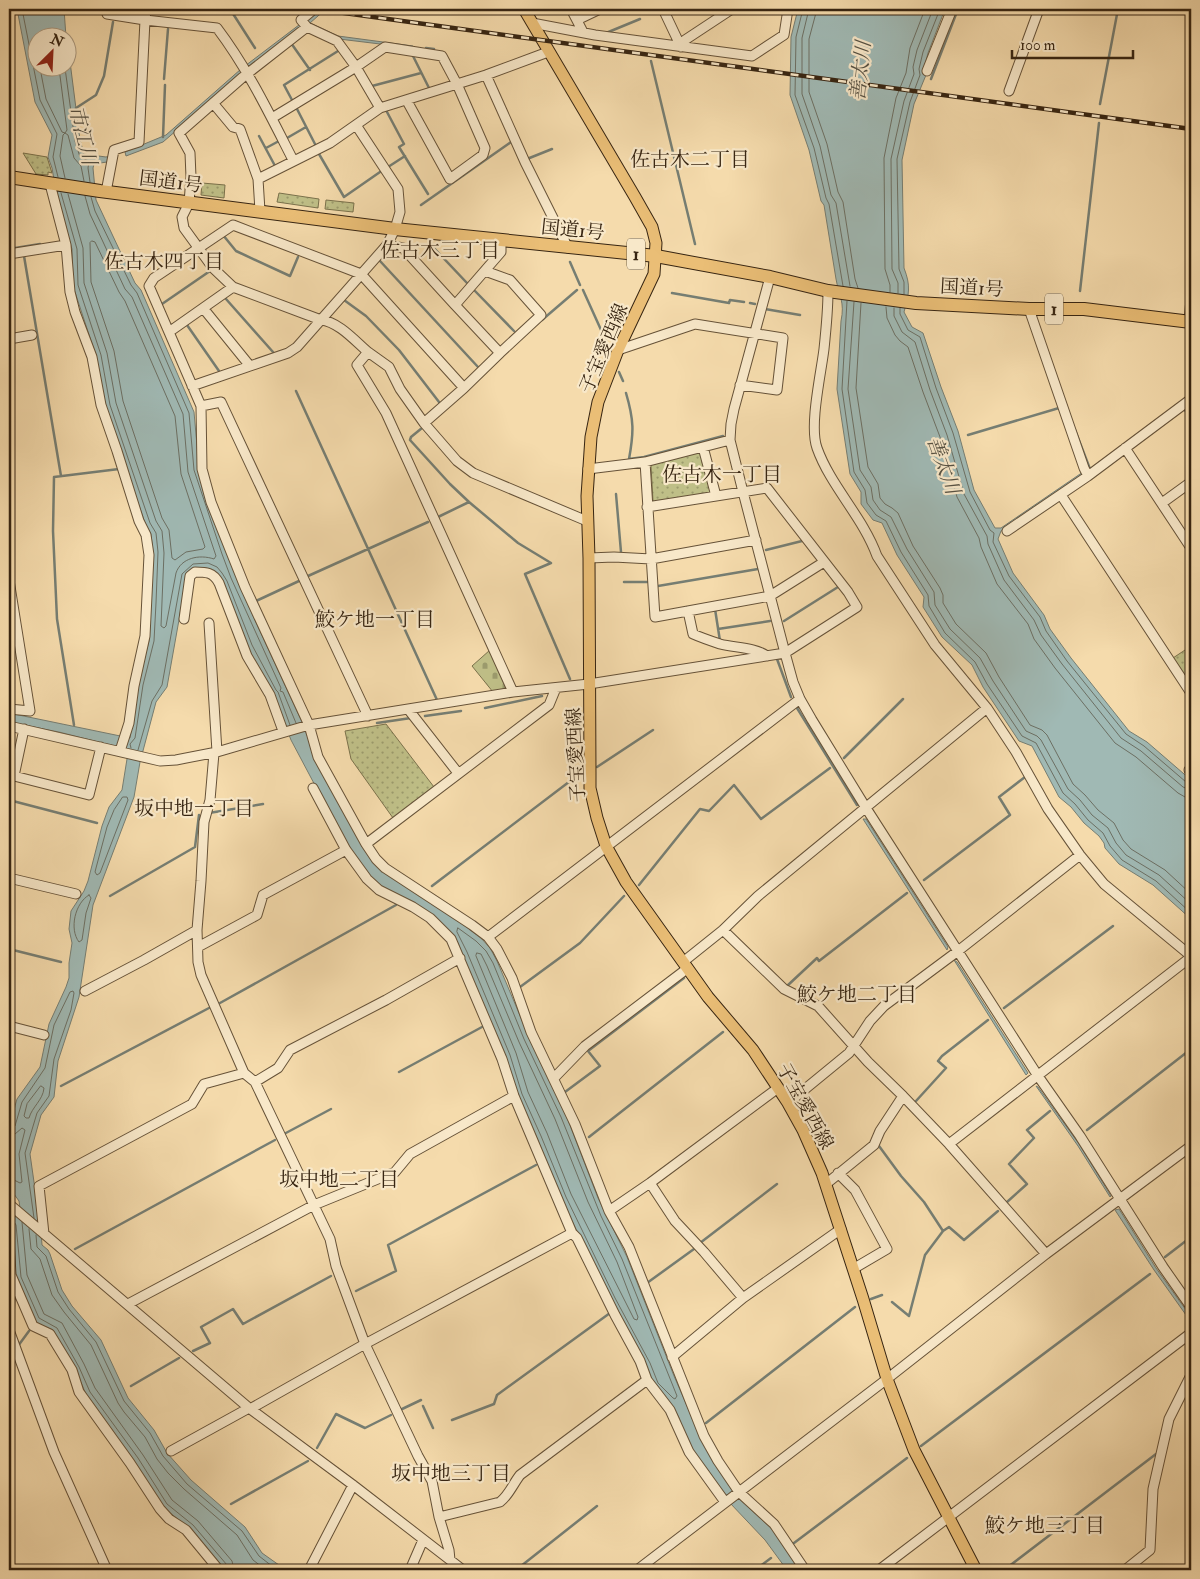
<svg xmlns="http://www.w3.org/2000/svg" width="1200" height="1579" viewBox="0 0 1200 1579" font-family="'IM FELL Double Pica','Noto Serif JP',serif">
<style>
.green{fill:url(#green-dots);stroke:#7b724c}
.cemetery{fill:url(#cemetery-stones);stroke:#7b724c}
.water{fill:#a0b9b4;stroke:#767e73}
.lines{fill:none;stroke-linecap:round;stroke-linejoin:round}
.shore{stroke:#6c6f63;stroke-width:1}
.stream{stroke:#767e73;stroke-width:2.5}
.minor-casing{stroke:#665238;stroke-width:11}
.major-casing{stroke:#372512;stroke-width:13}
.highway-casing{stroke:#372512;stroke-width:14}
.minor{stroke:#f8e8c9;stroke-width:9}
.major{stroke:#eabe76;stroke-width:11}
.highway{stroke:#eabe76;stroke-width:12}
.rail-casing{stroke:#372512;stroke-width:4.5}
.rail{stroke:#f8e8c9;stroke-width:2.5;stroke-dasharray:8;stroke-linecap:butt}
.labels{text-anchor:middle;stroke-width:4.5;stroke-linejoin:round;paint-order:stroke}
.shield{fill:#f8e8c9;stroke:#716049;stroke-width:1}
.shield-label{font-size:18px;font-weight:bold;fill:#372512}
.street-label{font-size:19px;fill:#372512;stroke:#f8e8c9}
.water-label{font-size:20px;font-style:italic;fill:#565143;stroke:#f8e8c9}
.neighbourhood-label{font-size:20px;fill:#372512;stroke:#f8e8c9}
</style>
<defs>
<pattern id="green-dots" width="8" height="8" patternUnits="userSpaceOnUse" patternTransform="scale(1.25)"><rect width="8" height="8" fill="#bfbf87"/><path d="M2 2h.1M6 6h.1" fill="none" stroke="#9c9b6d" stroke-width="1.8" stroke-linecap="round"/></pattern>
<pattern id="cemetery-stones" width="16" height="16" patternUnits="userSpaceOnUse" patternTransform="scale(1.25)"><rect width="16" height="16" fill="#bfbf87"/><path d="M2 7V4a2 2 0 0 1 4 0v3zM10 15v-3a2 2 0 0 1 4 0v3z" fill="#9c9b6d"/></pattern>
</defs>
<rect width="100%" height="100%" fill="#f5dbac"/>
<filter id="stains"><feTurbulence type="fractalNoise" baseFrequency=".004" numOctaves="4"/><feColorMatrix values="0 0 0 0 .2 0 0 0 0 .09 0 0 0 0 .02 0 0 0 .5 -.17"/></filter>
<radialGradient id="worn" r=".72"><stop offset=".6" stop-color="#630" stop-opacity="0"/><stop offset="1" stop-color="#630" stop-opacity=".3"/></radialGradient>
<!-- green -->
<path class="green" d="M23,153L47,157L52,173L48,172V175L36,174Z
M202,183L225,185L224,198L201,195Z
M279,193L319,199L318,208L277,202Z
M326,200L354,203L353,212L325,209Z
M701,451L713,493L656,503L653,501L651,466L652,463Z
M1191,646V681L1189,683L1173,658Z
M386,724L434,787L393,818L351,759L345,731Z"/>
<!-- cemetery -->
<path class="cemetery" d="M490,650L506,685L504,691L493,692L472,666Z"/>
<!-- water -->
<path class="water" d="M17,9H64L66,37L38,38V68H68V46L80,140L84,154L106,157L110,156L107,162L94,164L93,168L96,200L135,283L141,290L194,412L199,469L227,553L249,607L301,720L320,768L372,858L480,937L490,948L497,961L529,1037L566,1115L598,1198L627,1257L674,1376L701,1438L735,1495L774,1531L800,1570H787L765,1540L730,1503L688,1445C684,1436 682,1427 679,1418C674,1406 662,1396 654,1386L561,1199L537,1138L522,1107L458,943L451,933L432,914L387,891L370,878L344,840L291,740L273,694L247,647L214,572L206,568L193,569L187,575L167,687L156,702L140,762L134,797L93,905L79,997L58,1061L54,1097L41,1115L30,1154L41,1231L42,1245L48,1250L50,1254L62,1290L72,1306L101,1340L128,1398L154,1430L167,1453L191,1480L245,1527L262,1553L286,1570H225L189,1528L163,1507L134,1461L86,1394L75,1369L53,1330L36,1323L16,1278L11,1214L20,1208L19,1201L9,1187V1134L15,1106L17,1099L40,1067L49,1024L66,987L69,978V963L72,943L69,929L71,911L84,891L88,881L102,826L109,807L122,790L127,759L126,749L59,732L9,722V713L130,738L138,684L149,641L153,553L151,534L146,526L105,406L96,356L73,286L72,249L57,198L52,168L48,157L52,135L35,102Z
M320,9H326L310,23L338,36L413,46V48L339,39L307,24L243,73L163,142L126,156L125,152L166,135L241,69Z
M798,9H945L928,53L924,69L926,75L914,104L902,160L904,268C911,286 909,294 904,312L912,327L923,333L941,387L958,431L974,490L995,528H1001L1083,472L1084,475L1001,531L998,539L1013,573L1044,615L1050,629L1071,658L1129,731L1147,742L1191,780V919L1153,885L1119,864L1105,848L1104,843L1099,836L1084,823L1071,807L1059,797L1032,746L1019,741L983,687L972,665L942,637L923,607L924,597L897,555L882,523L873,520L861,504V492L850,474L837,389L841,321C845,302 839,296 836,279C832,254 828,230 824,205L821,201L809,150L790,95L791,37Z
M863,819H866L948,947L947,950Z
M954,960L957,962L1028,1073L1026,1075Z
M1036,1086L1038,1087L1079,1144L1111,1196L1110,1197L1078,1146Z
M1119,1209L1156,1268L1191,1317V1322L1154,1270L1115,1210Z"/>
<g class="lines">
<!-- shore -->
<path class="shore" d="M22,9L40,100L57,134L53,157L58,177
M803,9L796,37L795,95L814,148L826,198L829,204L843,286
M809,9L802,38V94L820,146L831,195L836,203L850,286
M817,9L809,39V92L827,144L838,192L843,202L855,279L858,288
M40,68L46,99L62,132L65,133L67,130L59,68
M65,68L75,141L80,157L89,161L88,168L90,182
M65,178L60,156L63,135L65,133L68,135L74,158L81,166L84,181
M61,193L77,249L78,285L101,355L110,405L150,523L156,533L158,552L156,603L154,641L143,685L135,738L130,744L131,748
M68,194L83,248L84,283L107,353L116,403L156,521L162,531L164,553L161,626L164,628L166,626L176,573C181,558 199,554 214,559L216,556L188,472L183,414L132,297L125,289L90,214L85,196
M91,197L95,211L131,285L137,293L189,413L194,470L222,554L231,578L281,688L280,691L283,692L296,723
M92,241L95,242L119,292L125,301L175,416L181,474L205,547L203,549L186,552L175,560L172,558L169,530L162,518L123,401L114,351L91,282L90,243Z
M890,292V285L885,269L884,158L896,98L906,73L910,48L925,9
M898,293V283L892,269L891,159L904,101L914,74L913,67L917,50L933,9
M904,294V282L899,269L897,159L910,102L920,75L919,69L923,52L940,9
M847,301L842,389L854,472L865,490L867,503L876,515L886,521L901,552L928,595L929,606L945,633L975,662L987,684L1022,736L1036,743L1063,793L1075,804L1088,820L1103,833L1110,846L1122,860L1156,881L1191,913
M854,302L848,389L860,470L871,487L873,500L880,510L891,517L907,549L934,592L935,605L950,629L980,658L993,681L1026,731L1037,736L1041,740L1068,789L1080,800L1092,815L1108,828L1116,843L1126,855L1159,875L1191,904
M861,303L856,388L868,467L878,484L880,498L885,504L892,508L898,513L913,546L940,588L943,595V603L956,624L986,653L999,677L1030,725L1042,730L1047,735L1073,784L1085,795L1098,810L1114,823L1123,840L1131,849L1165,870L1191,894
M886,307L887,318L895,335L900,341L908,347L923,392L940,437L957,497L979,538L981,547L997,584L1028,624L1034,639L1055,668L1115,743L1136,757L1178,793L1185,797H1191
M894,308V316L902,332L915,342L930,390L947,435L964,494L987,536L988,544L1004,580L1034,620L1041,635L1062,664L1121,738L1141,751L1183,787L1191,790
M900,308V314L908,330L920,337L936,388L953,433L970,492L990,530L994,533L993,542L1009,576L1040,617L1046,631L1067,661L1126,734L1144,746L1186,782L1191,783
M138,750L152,701L162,685L182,574L193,564L208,563L217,567L222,573L227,581L252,645L276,690L278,692L290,725
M123,797H127L128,800L100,873L97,875L95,872L96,868L107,827L114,810Z
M89,895L91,898L86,913L82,940L79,942C69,929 75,903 89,895Z
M458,928L476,941L486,951L493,963L524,1039L561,1117L601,1216L622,1259L677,1396L675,1399L673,1398L658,1383L650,1363L615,1298L566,1197L541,1136L522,1094L510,1055L467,952L457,932Z
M477,953L481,954L487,966L519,1042L555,1119L588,1202L617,1262L638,1317L637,1320L634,1319L571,1194L547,1133L528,1092L516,1053L476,956Z
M41,1086L44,1088C43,1100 32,1107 29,1118H26L24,1116L27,1104Z
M9,1128H13L15,1126L22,1102L45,1068L54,1025L70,992L73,991L74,993L71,1010L54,1059L49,1096L37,1113L25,1153L34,1218
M9,1135L15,1134L22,1128L25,1130L19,1154L22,1182L20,1183L14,1180L9,1179
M15,1217L13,1220L16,1225L21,1277L39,1318L57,1328L79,1367L90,1392L138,1458L167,1504L193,1525L227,1565L228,1570
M22,1222L27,1275L44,1314L62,1323L84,1364L95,1388L143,1455L172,1500L198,1521L232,1561L234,1570
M29,1229L31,1249L40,1259L52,1295L64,1312L91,1345L118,1403L124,1412L145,1437L157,1459L168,1473L184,1489L237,1535L253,1560L266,1570
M36,1235L37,1247L46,1256L58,1292L69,1309L96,1342L124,1401L150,1433L163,1456L187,1484L242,1531L259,1556L277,1570"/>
<!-- stream -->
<path class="stream" d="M230,9L255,48
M606,33L640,19
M291,43L310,70
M426,48L434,49
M412,54L429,88
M651,61L695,244
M164,79L168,29
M931,79L958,9
M372,86L421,73
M292,100L284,85L338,51
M1100,104L1118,9
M296,107L316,146
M76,108L96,95L104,76L113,22
M387,112L404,144L399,147L428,194
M259,136L274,164
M163,137L165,85
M287,138L306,127
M266,148L279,141
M319,154L344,197L380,172
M527,159L552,149
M388,167L405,156
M421,205L511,142
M223,235L236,251L290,276L298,257
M432,246L467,283
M9,249L40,244
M24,256L61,476
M380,261L478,367
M570,262L580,285
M583,290L611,352
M475,291L514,331
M1080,291L1099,123
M672,293L729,303L730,300L744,302
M226,299L273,352
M344,300L366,316L399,350L439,402
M750,303L755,304
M162,304L210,271
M765,309L800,315
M542,320L577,290
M187,325L219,371
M619,372L623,381
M296,391L437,700
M626,393C634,420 634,432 629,459L644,457L723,436
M1185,410L1191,420
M422,428L411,437L410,440L450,484L469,502L518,543L551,563L525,574L570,679
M1075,430L1090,469
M968,435L1059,408
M616,494L621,552
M438,517L469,502
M766,550L802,541
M308,576L428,522
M624,582H647
M658,586L758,569
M256,601L299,581
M715,609L720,641
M784,621L838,587
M718,629L770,621
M777,659L791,697
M485,708L542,696
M797,708L857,805
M425,716L461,711
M377,723L411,718
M74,725L57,619L53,531L54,477L119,469
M844,758L903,699
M597,767L653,730
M9,800L97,823
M209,813L263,804
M924,880L1010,815L999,797L1025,777
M639,885L700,809L709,811L734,785L761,819L830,768
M432,886L582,772
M110,896L195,847L199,815
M9,949L61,962
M787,986L817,958L819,961L907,893
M520,987L580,943L624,896
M220,1003L396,905
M1004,1008L1113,926
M399,1072L482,1027
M61,1086L209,1008
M565,1092L600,1066L588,1051L684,978
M9,1099H10
M916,1101L946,1068L938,1061L942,1056L988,1020
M1087,1130L1191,1049
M284,1134L331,1109
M589,1137L723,1032
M879,1146L901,1176L924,1202L943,1231
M1007,1202L1027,1184L1009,1164L1034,1138L1027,1130L1050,1111
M700,1243L777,1184
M75,1249L275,1140
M1165,1257L1191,1237
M647,1283L694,1249
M356,1291L396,1271L388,1245L536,1165
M871,1299L882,1295
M892,1302L909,1316L925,1255L943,1231L949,1227L964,1240L998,1211
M18,1346L29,1331
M193,1351L210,1343L201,1327L233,1309L243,1324L331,1276
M131,1386L179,1358
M9,1397L11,1388V1357L13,1355
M423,1406L433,1428
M400,1410L421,1400
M452,1420L494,1404L497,1395L610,1313
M706,1423L855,1307
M921,1446L1150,1274
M317,1448L336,1414L365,1428L391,1415
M231,1504L308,1461
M794,1543L907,1458
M516,1570L597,1506
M755,1570L771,1558
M1004,1570L1156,1454"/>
<!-- minor casing -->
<g class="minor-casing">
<path id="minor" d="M314,9L301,20L307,27L337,41L356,67L380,108
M571,9L583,32
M663,9L681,47
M107,14L145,20L146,9
M577,20L600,9
M532,23L595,35L752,56L784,35L788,9
M307,27L243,77L179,133L190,153L191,177L189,203L182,217L184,228L213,268L233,287L321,320C339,322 355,341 368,352L357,365L386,413L513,692
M681,47L685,40L732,9
M927,71L952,9
M486,75L525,162L568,248
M1009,91L1039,9
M213,103L233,127L240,129L258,179
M272,118L356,67L385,47L442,56L457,84L485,148L483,155L450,179L407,101
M50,184L66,245L70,292L75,312L92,357L101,405L117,451L139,521L146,535L149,555L145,636L134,686L129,723L120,751
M106,192L114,150L139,142L145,20L217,28C248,69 270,115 293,160
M260,211L258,179L330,143L380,108L486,75L548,52
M501,240V252L455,305L500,353L464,388L361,274L233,225L154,278L149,286L201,406L202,469L211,502L245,587L309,725L318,757L366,844L376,859L385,868L472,925L488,937L497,949L512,978L531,1032L575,1124L609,1211L629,1247L704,1436L718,1461L739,1492L774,1524L805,1570
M387,245L403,248L455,305
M9,254L66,245
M485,271L510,280L541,315L500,353
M770,277L734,409L731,424L730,440L743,492L785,653L793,682L800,699L812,720L866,808L1038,1076L1080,1136L1163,1267L1191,1307
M828,291C828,311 826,330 824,349C821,374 809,426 817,448C831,487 863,517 877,556L935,645L987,708L1016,752L1048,809L1080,855L1104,884L1191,956
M1191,299L1189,321L1191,329
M203,308L250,366
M1029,309L1084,468L1088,476
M169,332L233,287
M9,339L32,335
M618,350L695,324L783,338L777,390L740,385
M368,352L389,367L400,389L424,423L457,461L473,473L587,521
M192,386L288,353L297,347L387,245L395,229L400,212L398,189L356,125
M201,406L221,402L368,716
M424,423L464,388
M703,447L716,496
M1125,448L1191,548
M645,462L655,617L770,596L824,562
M588,469L645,462L730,440
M1061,495L1191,693
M1162,503L1191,482
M1007,531L1088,476L1191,399
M589,558L614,557L651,559L756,540
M9,580L30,711L9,709
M688,611L693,634C702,638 711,641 720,644C736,648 754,647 767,656
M184,619L190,576L195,572C206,572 213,572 219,583L247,656L270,695L283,731
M209,623L217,752
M408,709L458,773
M9,726L160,761L176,760L217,752L309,725L513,692L589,684L785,653L857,607L848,592L767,488L647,507
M24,729L14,776L89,795L101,747
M214,753L210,800L204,822L201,881L197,930L198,962L201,975L244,1073L255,1082L330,1239L336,1266L365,1344L418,1456L432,1481L439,1517L449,1550L450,1560
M1189,770L1191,768
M313,788L346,850L367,879L379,890L413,907L430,918L451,939L502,1059L514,1096L572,1233L577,1238L615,1315L640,1361L647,1380L670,1410L689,1452L725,1502
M366,844L549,705L556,688
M9,878L76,894
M723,930L784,989L818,1006L868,1062L903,1096L949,1144L1046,1254
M488,937L800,699
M198,947L257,915L263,895L346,850
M683,962L723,930L758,896L987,708
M85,991L144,960L197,930
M9,1026L44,1035
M554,1078L585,1046L688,968
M255,1082L278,1068L290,1050L386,1000L460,958
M788,1103L849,1053L870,1021L884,1006L958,951L1080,855
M949,1144L1191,957
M838,1173L855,1190L887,1249L853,1269
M650,1183L675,1221L704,1252L743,1298
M826,1184L874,1145L880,1131L903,1096
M9,1204L249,1408L353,1485L463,1570
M609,1211L650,1183L778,1088
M44,1234L39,1186L192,1104L204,1084L244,1073
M9,1237L11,1275L9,1321
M11,1275L33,1326L50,1334L72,1370L79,1392L130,1463L160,1509L169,1519L186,1530L219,1570
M128,1304L314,1205L395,1172L410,1154L514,1096
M9,1330L54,1452L107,1570
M672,1357L743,1298L841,1229
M250,1409L365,1344L572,1233
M171,1451L249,1408
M439,1517L500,1502C509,1495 513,1484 520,1475L647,1380
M309,1570L353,1485
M410,1570L423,1540
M637,1570L887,1379L1046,1254L1191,1146
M879,1570L1191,1333
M1125,1570L1150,1550L1153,1489L1169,1419L1191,1375"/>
</g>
<!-- major casing -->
<g class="major-casing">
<path id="major" d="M524,9L635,197L652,227L656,243L654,274L618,350L598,402L591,437L587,496L589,558L590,772V788L597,818L606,846L626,882L708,997L753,1050L788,1103L803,1130L822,1173L863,1299L887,1379L914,1450L976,1570"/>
</g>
<!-- highway casing -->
<g class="highway-casing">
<path id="highway" d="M9,177L100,191L395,229L656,256L770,277L828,291L916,303L1029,309H1084L1191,322"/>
</g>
<!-- minor -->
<use href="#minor" class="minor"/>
<!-- major -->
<use href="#major" class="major"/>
<!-- highway -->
<use href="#highway" class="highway"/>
<!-- rail casing -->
<g class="rail-casing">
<path id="rail" d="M315,9L1191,129"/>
</g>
<!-- rail -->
<use href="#rail" class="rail"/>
</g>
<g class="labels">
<!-- shield labels -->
<g class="shield">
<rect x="627" y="238.5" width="18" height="31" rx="4"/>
<rect x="1045" y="293.5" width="18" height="31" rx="4"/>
</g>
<g class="shield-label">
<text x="636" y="260">1</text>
<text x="1054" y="315">1</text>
</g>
<!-- street labels -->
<g class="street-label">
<text transform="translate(171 181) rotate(7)" y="7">国道1号</text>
<text transform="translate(573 229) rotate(6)" y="7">国道1号</text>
<text transform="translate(972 287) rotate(3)" y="7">国道1号</text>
<text transform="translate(603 348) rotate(-67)" y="7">子宝愛西線</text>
<text transform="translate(575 755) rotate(-93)" y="7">子宝愛西線</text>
<text transform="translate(806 1106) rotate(61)" y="7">子宝愛西線</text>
</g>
<!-- water labels -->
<g class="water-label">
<text transform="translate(860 71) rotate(-84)" y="7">善太川</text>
<text transform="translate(83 135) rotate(76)" y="7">市江川</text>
<text transform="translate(944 465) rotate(70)" y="7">善太川</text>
</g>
<!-- neighbourhood labels -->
<g class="neighbourhood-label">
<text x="690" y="166">佐古木二丁目</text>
<text x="440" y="257">佐古木三丁目</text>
<text x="164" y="268">佐古木四丁目</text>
<text x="722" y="481">佐古木一丁目</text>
<text x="375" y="626">鮫ケ地一丁目</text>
<text x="194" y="815">坂中地一丁目</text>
<text x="857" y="1001">鮫ケ地二丁目</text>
<text x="339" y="1186">坂中地二丁目</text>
<text x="451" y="1480">坂中地三丁目</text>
<text x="1045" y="1532">鮫ケ地三丁目</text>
</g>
</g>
<!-- margin -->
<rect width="1200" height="1579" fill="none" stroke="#f5dbac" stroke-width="30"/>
<rect x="10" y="10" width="1180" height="1559" fill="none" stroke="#372512" stroke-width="2.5"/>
<rect x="15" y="15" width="1170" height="1549" fill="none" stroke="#372512"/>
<!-- north arrow -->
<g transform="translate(52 52) rotate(24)"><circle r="24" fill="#f8e8c9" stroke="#ab9a80"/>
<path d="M0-4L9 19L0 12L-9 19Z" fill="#8f2418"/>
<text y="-8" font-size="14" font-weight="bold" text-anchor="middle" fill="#372512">N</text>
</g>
<!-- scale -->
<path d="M1012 50v8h121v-8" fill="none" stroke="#372512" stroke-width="2.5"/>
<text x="1020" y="50" font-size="15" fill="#372512" stroke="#f8e8c9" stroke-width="4" paint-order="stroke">100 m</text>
<rect width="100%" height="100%" filter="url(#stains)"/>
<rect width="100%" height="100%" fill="url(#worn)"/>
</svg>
